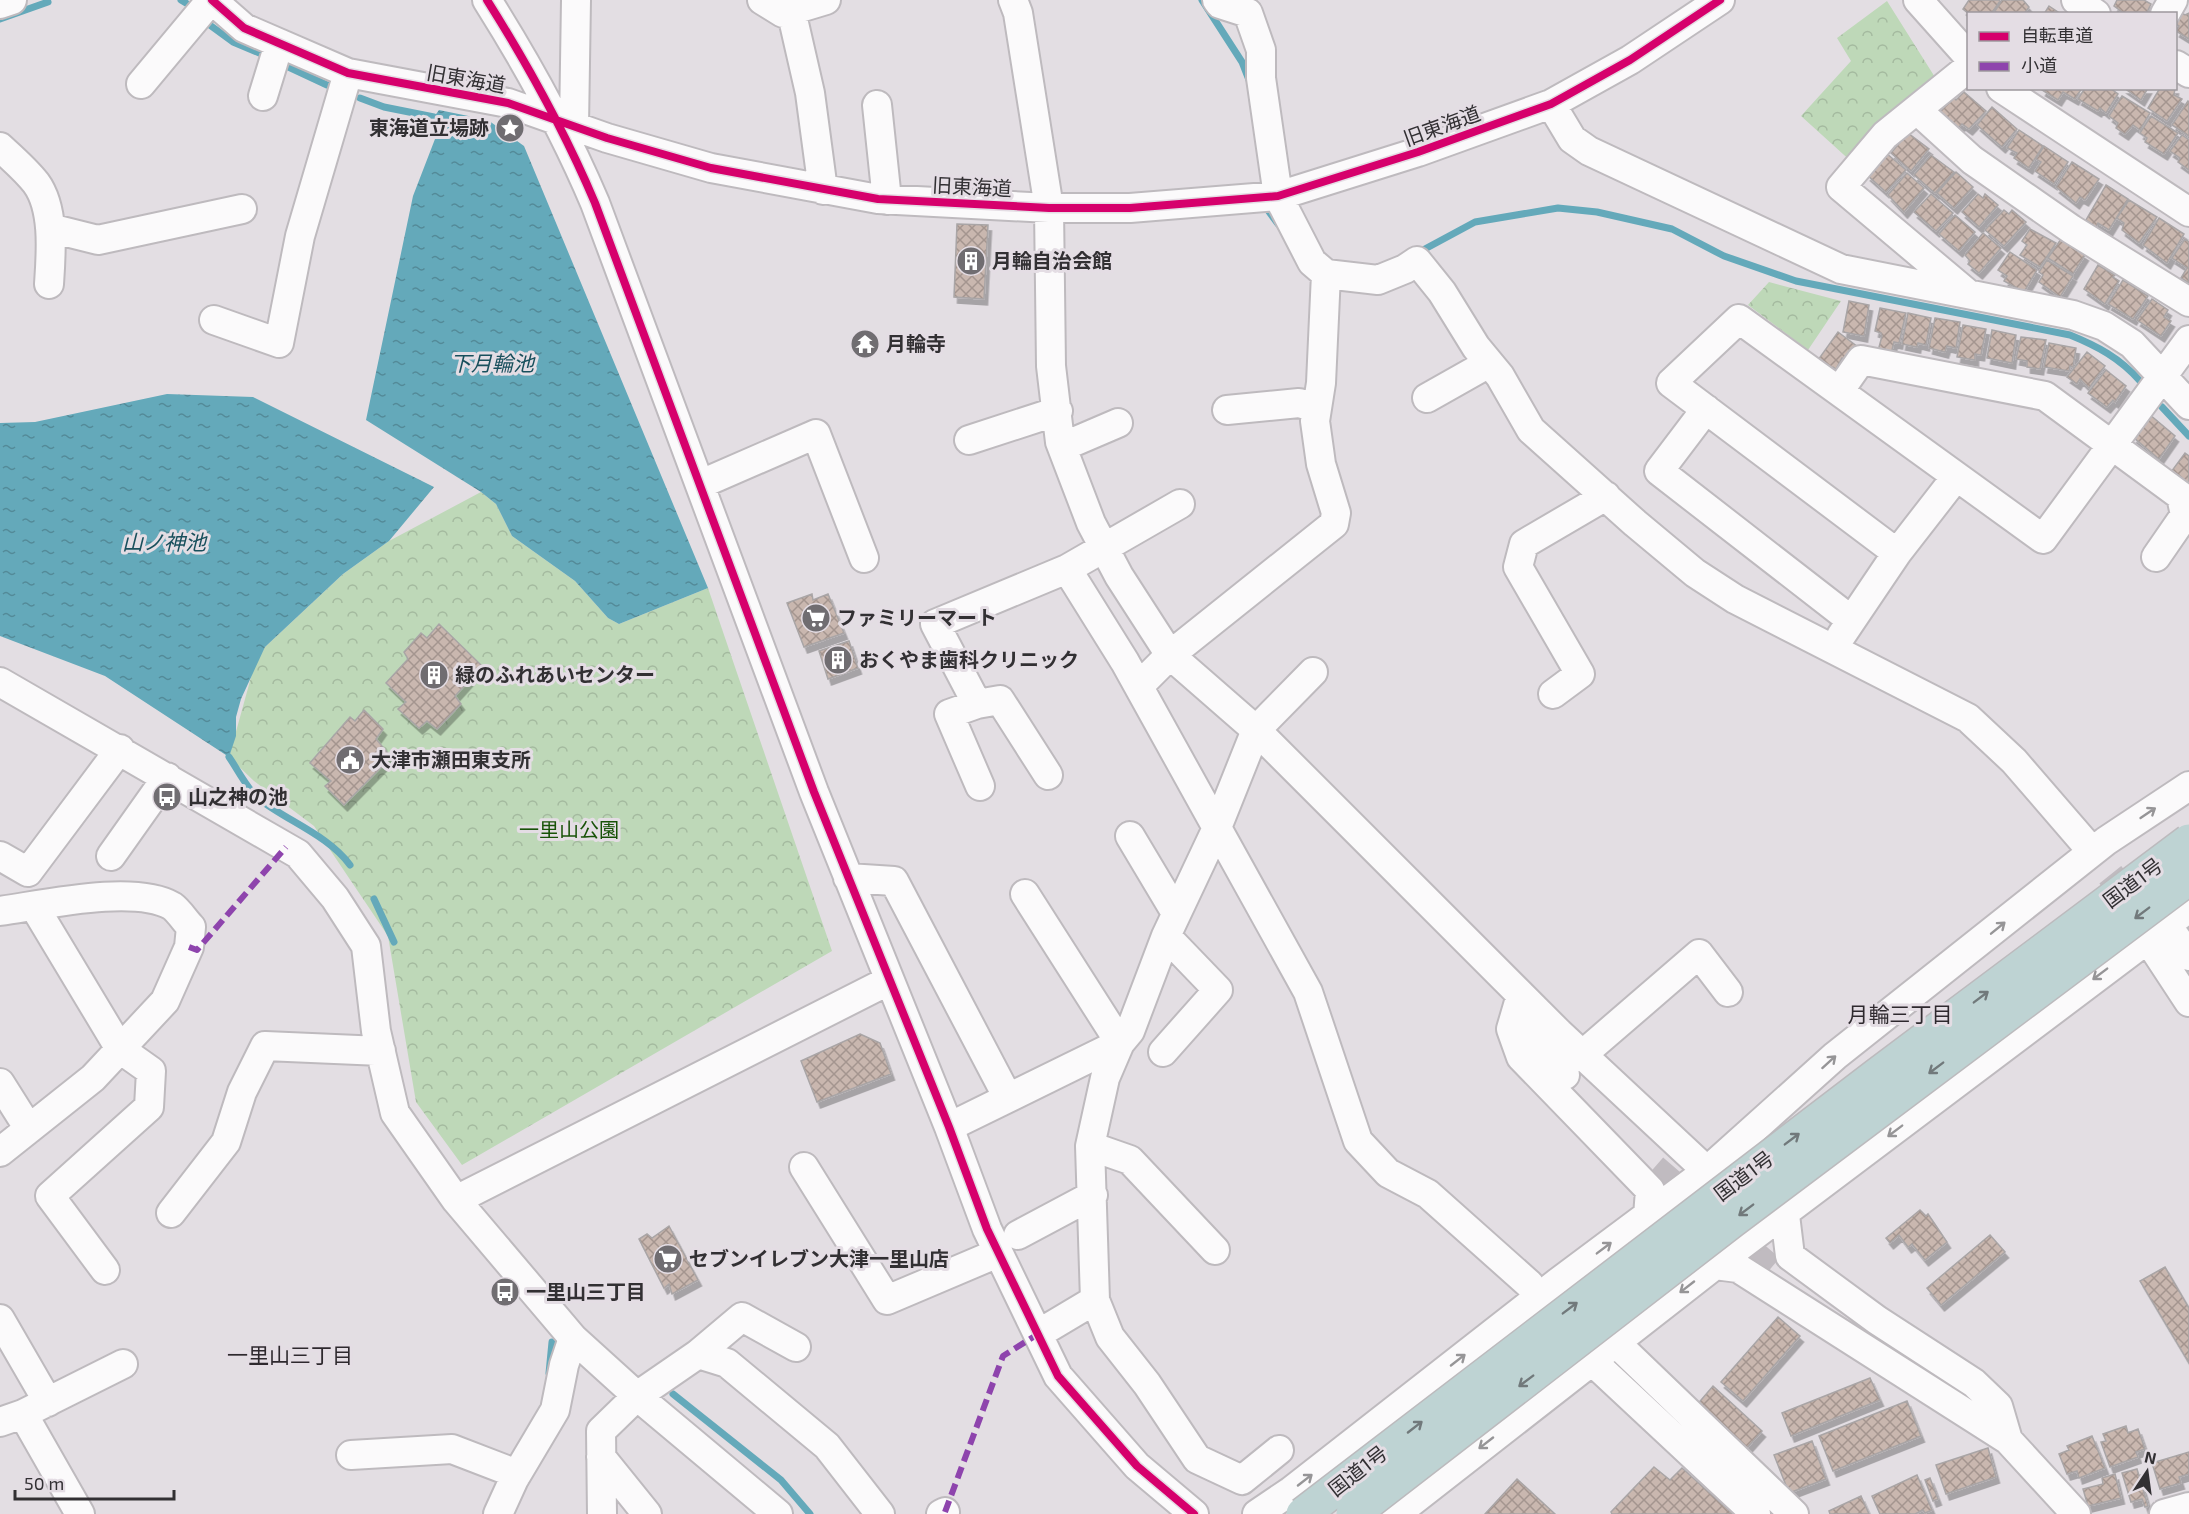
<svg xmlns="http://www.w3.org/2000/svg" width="2189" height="1514" viewBox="0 0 2189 1514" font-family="'Exo 2','Noto Sans JP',sans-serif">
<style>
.park{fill:url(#park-crowns)}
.water{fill:url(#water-ripples)}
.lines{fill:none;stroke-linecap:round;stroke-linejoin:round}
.stream{stroke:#64a9ba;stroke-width:7}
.building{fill:url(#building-cross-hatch);stroke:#a9a5a6;stroke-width:1.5;filter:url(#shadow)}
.minor-tunnel{stroke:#c0bbc0;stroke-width:28;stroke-dasharray:28 14;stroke-linecap:butt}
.minor-casing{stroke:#bebabe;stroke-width:32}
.minor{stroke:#fbfafb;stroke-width:28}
.highway-bridge-casing{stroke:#bcbabd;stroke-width:36;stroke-linecap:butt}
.highway-bridge{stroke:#bed3d3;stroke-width:33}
.quiet{stroke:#8e44ad;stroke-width:6;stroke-dasharray:12 6;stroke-linecap:butt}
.cycleway-casing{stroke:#e4dde4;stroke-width:11}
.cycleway{stroke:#d6006c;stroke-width:8}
.oneway{stroke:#969597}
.oneway2{stroke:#71797b}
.labels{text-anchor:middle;stroke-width:6;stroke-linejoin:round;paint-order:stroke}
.street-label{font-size:20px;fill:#323033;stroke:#e4dde4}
.poi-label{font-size:20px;font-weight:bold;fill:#323033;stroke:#e4dde4;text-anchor:start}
.park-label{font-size:20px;fill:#185308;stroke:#e4dde4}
.water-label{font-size:21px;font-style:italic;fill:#184f5c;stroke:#e4dde4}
.neighbourhood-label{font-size:21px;fill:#2e292e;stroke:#e4dde4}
</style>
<defs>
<pattern id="park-crowns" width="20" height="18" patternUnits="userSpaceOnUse" patternTransform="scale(1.5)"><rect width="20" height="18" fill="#bed8b8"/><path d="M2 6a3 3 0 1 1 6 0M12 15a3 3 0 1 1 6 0" fill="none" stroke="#a4ba9f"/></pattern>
<pattern id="water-ripples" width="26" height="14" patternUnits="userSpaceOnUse" patternTransform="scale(1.5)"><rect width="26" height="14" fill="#64a9ba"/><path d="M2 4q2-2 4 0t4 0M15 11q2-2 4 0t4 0" fill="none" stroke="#538a98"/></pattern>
<pattern id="building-cross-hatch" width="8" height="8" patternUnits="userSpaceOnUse" patternTransform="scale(1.5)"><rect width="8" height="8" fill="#c9b7af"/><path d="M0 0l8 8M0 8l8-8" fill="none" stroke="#a4958f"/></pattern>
<filter id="shadow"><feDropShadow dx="3.5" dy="6" stdDeviation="0" flood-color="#0004"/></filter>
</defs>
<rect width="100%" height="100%" fill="#e3dee3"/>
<!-- park -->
<path class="park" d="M1887,1L1938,82L1854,164L1801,116L1851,61L1837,38Z
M1769,282L1841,301L1808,350L1748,305Z
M481,492L496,504L512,536L575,581L608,618L619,624L708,588L832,951L462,1165L416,1102L388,936L314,826L254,781L229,757L253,670L265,647L343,574L389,541Z"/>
<!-- water -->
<path class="water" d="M439,110L488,120L524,146L708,588L619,624L608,618L575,581L512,536L496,504L481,492L366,420L413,196L435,139L434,117Z
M167,394L253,397L434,487L389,541L343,574L265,647L241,699L236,717V736L229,757L105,676L0,636V423L35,422Z"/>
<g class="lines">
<!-- stream -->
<path class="stream" d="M181,0L186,3
M1202,0L1242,62L1249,80
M0,19L48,2
M207,23L233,42L264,55
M282,64L327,85
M360,98L384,107L434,117
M1267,209L1278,224
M1423,250L1475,222L1558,208L1597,212L1672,229L1724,256L1796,281L2070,335C2097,346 2120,358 2140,381
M2162,407L2189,436
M229,757C238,770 247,789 259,799C287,821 328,835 350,865
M374,899L394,942
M549,1373L552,1342
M673,1394L781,1480L810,1514"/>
</g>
<!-- building -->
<path class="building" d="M1969,0H1999L2000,1L1991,14H1969L1963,9Z
M2002,0H2023L2029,7L2024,14H1998L1995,11Z
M2117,0H2144L2151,4L2146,14H2125L2114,6Z
M2049,6L2061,14H2044Z
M2178,11L2185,15L2189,13V39L2176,31L2179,26L2176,24Z
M2043,88H2082L2075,99L2063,92L2058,100L2042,90Z
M2085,88H2110L2118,94L2106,113L2100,108L2098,111L2078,99Z
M2124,88H2148L2141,100Z
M2160,88H2175L2174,95L2182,99L2167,121L2148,108Z
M1964,92L1986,111L1969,129L1962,124L1958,128L1940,112L1953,97L1956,100Z
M2122,96L2150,113L2140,130L2133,125L2125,134L2116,128L2118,123L2109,116Z
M2188,101L2189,102V136L2172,125Z
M1992,107L2017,129L2002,147L1977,125Z
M2151,116L2178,133L2164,154L2145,142L2147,138L2140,133Z
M2019,130L2043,146L2029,168L2014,158L2017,153L2007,148Z
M1908,133L1929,149L1911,171L1891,153Z
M2182,135L2189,140V170L2178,162L2180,158L2170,151Z
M2044,146L2068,162L2054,184L2035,171L2041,162L2036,159Z
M1886,153L1906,170L1886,192L1867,175Z
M1931,155L1954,172L1935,193L1914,175Z
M2072,162L2099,179L2085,200L2080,197L2076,203L2056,187Z
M1956,172L1973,187L1954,208L1937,193Z
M1907,173L1924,188L1904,212L1888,195Z
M2106,185L2128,199L2109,230L2098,223L2096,227L2086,220Z
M1931,194L1953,213L1936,231L1914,212Z
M1978,194L1983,198L1985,194L1998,205L1979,227L1962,212Z
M2129,200L2157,217L2139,243L2122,230L2124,223L2117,218Z
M2004,210L2009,214L2012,210L2026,222L2004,246L1985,230Z
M1955,215L1975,232L1959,251L1939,234Z
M2159,218L2184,234L2167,263L2143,245Z
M957,224L988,225L984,299L954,297Z
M2030,229L2056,243L2040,267L2020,255L2027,245L2022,241Z
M1983,233L2001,248L1979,273L1968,264L1970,261L1965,255Z
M2061,239L2085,255L2073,274L2048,258Z
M2185,239L2189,242V283L2181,278L2187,268L2172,258Z
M2010,252L2037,270L2024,292L2004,281L2007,276L1998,270Z
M2047,260L2073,276L2060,297L2039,282L2043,275L2039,272Z
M2098,265L2115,275L2113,277L2119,281L2105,304L2084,289Z
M2123,280L2148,296L2133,319L2108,304Z
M2152,299L2168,310L2164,317L2171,321L2161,336L2137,320Z
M1849,301L1869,305L1864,336L1843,332Z
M1880,308L1906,313L1899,343L1894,342L1891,354L1878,351L1882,336L1881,333L1875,331Z
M1908,313L1931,318L1926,345L1918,343L1917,347L1902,344Z
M1935,318L1960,322L1956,348L1947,346L1945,352L1929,348Z
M1963,325L1986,329L1981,355L1975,354V360L1957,357Z
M1992,330L2016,335L2012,363L1987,358Z
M1838,332L1858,347L1848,364L1842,358L1836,369L1833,367L1831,370L1818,360Z
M2021,337L2046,340L2040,369L2027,367V361L2016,359Z
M2049,343L2076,348L2073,367L2070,366L2069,371L2044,367Z
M2087,352L2105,366L2089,388L2080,379L2077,384L2067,377Z
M2106,370L2126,386L2115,402L2113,400L2107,407L2088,393Z
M2149,414L2175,436L2159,459L2133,437Z
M2185,453L2189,456V485L2171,472Z
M812,594L813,600L828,594L844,633L804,647L787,603Z
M439,624L482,666L455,696L461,704L437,729L427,721L419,728L398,709L406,702L386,683L408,659L404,652L421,633L427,638Z
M849,641L858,668L828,679L819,651Z
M364,710L383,729L376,739L391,757L344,805L325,786L331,781L310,763L350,717L355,721Z
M860,1034L880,1043L891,1074L817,1102L801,1061Z
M1920,1210L1926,1216L1928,1214L1947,1242L1925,1260L1912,1244L1908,1247L1899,1235L1890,1243L1886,1238Z
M669,1226L698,1280L672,1294L669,1284L664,1288L639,1239L647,1234L652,1238Z
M1990,1235L2005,1252L1941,1305L1927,1288Z
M2165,1267L2189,1308V1363L2140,1281Z
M1778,1317L1800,1336L1743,1401L1721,1382Z
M1870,1378L1880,1400L1791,1436L1782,1413Z
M1713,1386L1762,1431L1745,1450L1696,1406Z
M1907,1401L1921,1436L1833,1471L1819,1436Z
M2126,1426L2128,1433L2138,1429L2145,1449L2136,1452L2138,1457L2110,1467L2101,1442L2106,1441L2103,1434Z
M2092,1436L2105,1468L2079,1478L2077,1471L2067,1474L2059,1454L2069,1450L2067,1446Z
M1812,1441L1826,1479L1789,1493L1774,1455Z
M1988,1448L1996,1477L1946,1494L1936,1465Z
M2189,1452V1474L2179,1477L2181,1483L2160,1489L2152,1463Z
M1654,1467L1670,1480L1682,1468L1733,1514H1612L1611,1512Z
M2137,1469L2148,1506L2145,1507L2142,1499L2131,1502L2122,1473Z
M2115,1474L2121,1498L2088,1506L2083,1489L2103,1484L2102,1478Z
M1917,1475L1932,1510L1925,1513L1923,1510L1915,1514H1880L1872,1496Z
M1930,1478L1938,1499L1933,1501L1925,1480Z
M1517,1479L1555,1514H1485Z
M1861,1496L1869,1514H1830L1829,1511Z"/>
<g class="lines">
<!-- minor-tunnel -->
<path class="minor-tunnel" d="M2084,842L2137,908
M1654,1168L1772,1270"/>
<!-- minor casing -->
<g class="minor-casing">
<path id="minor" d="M212,0L244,28L348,73L508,103L607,138L711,168L878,199L1049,208H1130L1278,196L1418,152L1551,104L1630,60L1720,0
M487,0C528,65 565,132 595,203L814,792L949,1127L987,1229L1058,1376L1137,1466L1194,1514
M762,0L783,13L826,0
M1013,0L1018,13L1049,208L1051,366L1060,442L1091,523L1119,576L1170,655L1256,730L1559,1033L1707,1171
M1217,0L1220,4L1248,13L1261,50V78L1278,196L1312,262L1326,274L1378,280L1405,269L1417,261L1442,292L1476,347L1500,376L1531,430L1635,523L1695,573L1735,599L1968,718L2014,761L2084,842
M1918,0L1968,56
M2076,0L2096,14
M0,4L12,0
M791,10L810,93L823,190
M2165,14L2173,0
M2176,65L2189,73
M141,84L211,0
M2001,88L2189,212
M263,96L279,44
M1551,104L1572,139L1589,151L1841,269L2073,315L2104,326L2132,344L2189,405
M877,105L887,200
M1917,110L1972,160L2071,229L2189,302
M574,126L576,0
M0,147C12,158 26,170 36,183C55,209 51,254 49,284
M50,228L98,240L242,209
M1967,293L1841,187L1885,135L1968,68
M214,320L279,343L300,236L348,73
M1840,390L1861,360L2045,396L2181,496L2185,515L2156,557
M1427,398L1489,363
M1706,409L1659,471L1851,620
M1227,410L1299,403L1317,408
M969,440L1058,411
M1062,447L1118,423
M701,484L816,434L864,558
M1897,553L1671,383L1739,319L2043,539L2189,340
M1067,569L1180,504
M1841,636L1897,553L1956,477
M0,682L298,854L335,898L366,946L376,1031L395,1113L456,1200L573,1338L637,1396L778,1514
M1139,686L1170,655L1334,524L1336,513L1321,464L1315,421L1321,383L1326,274
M1553,694L1580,674L1518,567L1524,544L1606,496
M977,704L1000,700L1048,775
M980,786L949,714L977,704L935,624L1067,569L1125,662L1308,992L1358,1141L1388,1173L1428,1194L1529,1284
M1130,836L1176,913
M0,856L28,872L120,749
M111,856L167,777
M848,878L894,881L1008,1098
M1025,894L1120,1043
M34,906L120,1049L151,1071L149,1107L50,1196L105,1270
M0,911C43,905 134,884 172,906C179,911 185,921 191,927L189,947L165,1001L93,1078L0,1152
M2167,925L2189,956
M2147,938L2189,1002
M1521,995L1511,1029L1521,1057L1650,1190L1648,1216
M1523,1002L1540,1049L1565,1075
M1163,1052L1218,990L1166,936
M1582,1055L1699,954L1728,992
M0,1083L29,1129
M949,1127L1120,1043
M1090,1146L1130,1160L1215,1250
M804,1167L887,1300L998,1253
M456,1200L888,981
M171,1213L226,1142L242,1092L265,1046L381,1051
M1785,1215L1790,1256L1877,1320L1974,1383L1998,1406L2008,1440L2076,1514
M1018,1235L1093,1195
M1715,1265L1738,1268L2008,1440
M0,1319L48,1402
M1038,1334L1095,1300
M1616,1343L1794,1514
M698,1354L742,1317L796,1347
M1592,1361L1756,1514
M23,1414L80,1514
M0,1422L23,1414L123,1364
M1279,1450L1242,1480L1197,1459L1147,1384L1110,1337L1095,1300L1090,1146L1105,1078L1120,1043L1130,1031L1166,936L1216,830L1256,730L1313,672
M351,1455L452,1449L517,1474
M601,1457L647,1514
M498,1514L514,1479L555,1410L564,1365L573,1338
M602,1514L601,1431L637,1396L698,1354L727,1363L827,1446L880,1514
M941,1514L945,1512
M1257,1514L1291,1491L1557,1283L1707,1171L1835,1056L2106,841L2189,786
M1396,1514L1715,1265L2189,908
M2164,1514L2189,1507"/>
</g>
<!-- minor -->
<use href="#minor" class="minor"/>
<!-- highway-bridge casing -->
<g class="highway-bridge-casing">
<path id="highway-bridge" d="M1303,1514L1878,1074L2189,841
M1353,1514L1732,1221L2189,878"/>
</g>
<!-- highway-bridge -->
<use href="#highway-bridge" class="highway-bridge"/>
<!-- quiet -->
<path class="quiet" d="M189,947L197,950L286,847
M945,1512L1003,1356L1038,1334"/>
<!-- cycleway casing -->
<g class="cycleway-casing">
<path id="cycleway" d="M212,0L244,28L348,73L508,103L607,138L711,168L878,199L1049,208H1130L1278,196L1418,152L1551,104L1630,60L1720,0
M487,0C528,65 565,132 595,203L814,792L949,1127L987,1229L1058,1376L1137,1466L1194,1514"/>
</g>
<!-- cycleway -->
<use href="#cycleway" class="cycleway"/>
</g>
<!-- one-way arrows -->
<defs><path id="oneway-shaft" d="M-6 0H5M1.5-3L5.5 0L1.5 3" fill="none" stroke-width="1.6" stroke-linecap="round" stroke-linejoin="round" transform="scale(1.5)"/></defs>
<g class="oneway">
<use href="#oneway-shaft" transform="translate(2148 813) rotate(-34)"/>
<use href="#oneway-shaft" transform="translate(1998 928) rotate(-39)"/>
<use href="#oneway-shaft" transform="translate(2100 974) rotate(143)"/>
<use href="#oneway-shaft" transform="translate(1829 1062) rotate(-42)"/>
<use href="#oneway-shaft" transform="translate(1895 1131) rotate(143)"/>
<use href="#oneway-shaft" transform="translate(1604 1248) rotate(-37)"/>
<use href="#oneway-shaft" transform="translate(1687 1287) rotate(142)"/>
<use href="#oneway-shaft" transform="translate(1458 1360) rotate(-38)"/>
<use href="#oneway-shaft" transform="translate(1486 1443) rotate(142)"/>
<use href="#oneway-shaft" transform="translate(1305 1480) rotate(-38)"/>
</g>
<g class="oneway2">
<use href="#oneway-shaft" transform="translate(2142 913) rotate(143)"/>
<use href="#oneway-shaft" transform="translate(1981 997) rotate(-37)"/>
<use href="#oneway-shaft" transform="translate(1936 1068) rotate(143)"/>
<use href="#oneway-shaft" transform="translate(1792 1139) rotate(-37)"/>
<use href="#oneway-shaft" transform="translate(1746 1210) rotate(143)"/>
<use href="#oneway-shaft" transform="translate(1570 1308) rotate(-37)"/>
<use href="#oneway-shaft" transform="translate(1526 1381) rotate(143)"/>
<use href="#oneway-shaft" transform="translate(1415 1427) rotate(-38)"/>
</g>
<!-- icons -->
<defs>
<g id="sight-disc" transform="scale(1.5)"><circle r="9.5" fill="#706d71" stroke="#e4dde4"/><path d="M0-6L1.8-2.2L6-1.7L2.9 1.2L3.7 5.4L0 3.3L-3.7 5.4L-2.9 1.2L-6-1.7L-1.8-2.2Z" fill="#fff"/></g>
<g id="building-disc" transform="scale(1.5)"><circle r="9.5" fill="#706d71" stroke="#e4dde4"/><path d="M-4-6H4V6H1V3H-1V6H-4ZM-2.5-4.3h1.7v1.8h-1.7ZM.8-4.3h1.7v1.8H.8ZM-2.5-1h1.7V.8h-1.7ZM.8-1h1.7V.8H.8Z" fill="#fff"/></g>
<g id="temple-disc" transform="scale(1.5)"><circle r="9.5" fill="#706d71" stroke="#e4dde4"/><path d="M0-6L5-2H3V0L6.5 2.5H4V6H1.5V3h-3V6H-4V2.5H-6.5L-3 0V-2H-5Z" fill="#fff"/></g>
<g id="supermarket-disc" transform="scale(1.5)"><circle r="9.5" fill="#706d71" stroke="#e4dde4"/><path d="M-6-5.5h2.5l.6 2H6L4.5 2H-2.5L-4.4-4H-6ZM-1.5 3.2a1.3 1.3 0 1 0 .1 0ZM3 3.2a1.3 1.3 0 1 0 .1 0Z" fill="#fff"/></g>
<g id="civic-disc" transform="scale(1.5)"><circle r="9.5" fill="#706d71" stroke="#e4dde4"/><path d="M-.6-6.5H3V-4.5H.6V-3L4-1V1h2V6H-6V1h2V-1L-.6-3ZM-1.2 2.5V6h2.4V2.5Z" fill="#fff"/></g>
<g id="bus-disc" transform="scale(1.5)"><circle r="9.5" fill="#706d71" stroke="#e4dde4"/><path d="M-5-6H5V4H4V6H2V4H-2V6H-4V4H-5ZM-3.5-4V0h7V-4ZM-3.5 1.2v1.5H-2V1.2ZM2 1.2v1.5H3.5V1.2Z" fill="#fff"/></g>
</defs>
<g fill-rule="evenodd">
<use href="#sight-disc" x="510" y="128"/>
<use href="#building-disc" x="971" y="261"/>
<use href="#temple-disc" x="865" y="344"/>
<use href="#supermarket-disc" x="816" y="618"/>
<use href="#building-disc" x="838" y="660"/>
<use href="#building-disc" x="434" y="675"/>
<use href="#civic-disc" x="350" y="760"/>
<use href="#bus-disc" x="167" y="797"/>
<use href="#supermarket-disc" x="668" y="1259"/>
<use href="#bus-disc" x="505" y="1292"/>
</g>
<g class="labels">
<!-- street labels -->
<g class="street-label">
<text transform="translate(466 79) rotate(10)" y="7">旧東海道</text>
<text transform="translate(1442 126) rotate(-20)" y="7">旧東海道</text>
<text transform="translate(972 187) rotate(3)" y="7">旧東海道</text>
<text transform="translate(2133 883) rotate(-37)" y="7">国道1号</text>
<text transform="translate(1744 1176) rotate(-37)" y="7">国道1号</text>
<text transform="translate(1358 1471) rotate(-38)" y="7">国道1号</text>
</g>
<!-- poi labels -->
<g class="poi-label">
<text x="489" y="135" text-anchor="end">東海道立場跡</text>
<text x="992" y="268">月輪自治会館</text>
<text x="886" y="351">月輪寺</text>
<text x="837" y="625">ファミリーマート</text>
<text x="859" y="667">おくやま歯科クリニック</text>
<text x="455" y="682">緑のふれあいセンター</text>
<text x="371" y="767">大津市瀬田東支所</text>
<text x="188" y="804">山之神の池</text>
<text x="689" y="1266">セブンイレブン大津一里山店</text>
<text x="526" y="1299">一里山三丁目</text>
</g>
<!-- park labels -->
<g class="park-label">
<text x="569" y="837">一里山公園</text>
</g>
<!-- water labels -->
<g class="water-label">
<text x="492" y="371">下月輪池</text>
<text x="164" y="550">山ノ神池</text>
</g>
<!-- neighbourhood labels -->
<g class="neighbourhood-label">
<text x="1900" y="1022">月輪三丁目</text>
<text x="290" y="1363">一里山三丁目</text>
</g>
</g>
<!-- legend -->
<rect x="1967" y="12" width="210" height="78" fill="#e4dde4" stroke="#9d989d" stroke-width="1.5"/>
<rect x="1979" y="32" width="30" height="9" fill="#d6006c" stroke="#9d989d" stroke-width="1.5"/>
<text x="2021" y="42" font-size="18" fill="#323033">自転車道</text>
<rect x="1979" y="62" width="30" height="9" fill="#8e44ad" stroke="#9d989d" stroke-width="1.5"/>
<text x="2021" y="72" font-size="18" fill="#323033">小道</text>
<!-- north arrow -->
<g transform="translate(2147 1472) rotate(13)" stroke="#e4dde4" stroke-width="4.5" paint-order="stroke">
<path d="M0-4.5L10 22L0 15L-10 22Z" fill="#323033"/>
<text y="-9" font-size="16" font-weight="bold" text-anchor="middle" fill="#323033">N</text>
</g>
<!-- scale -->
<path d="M15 1490v9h159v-9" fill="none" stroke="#323033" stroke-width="3"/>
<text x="24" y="1490" font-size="18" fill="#323033" stroke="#e4dde4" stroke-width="4.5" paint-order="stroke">50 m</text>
</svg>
